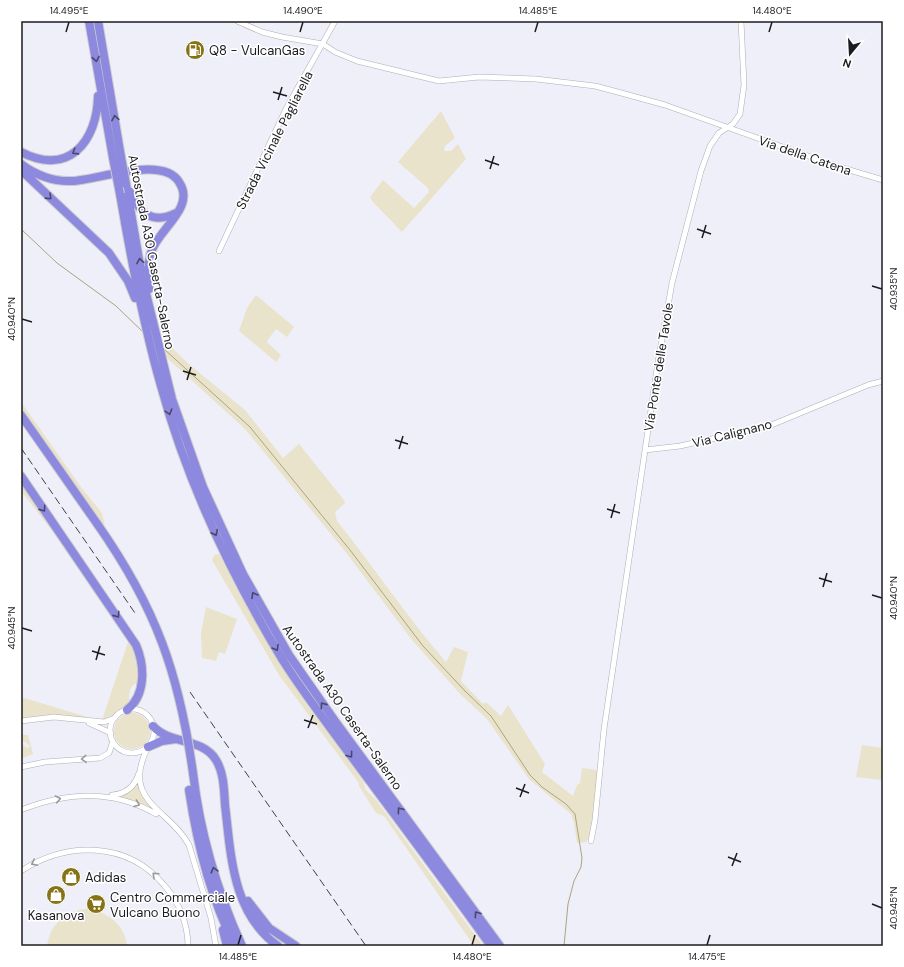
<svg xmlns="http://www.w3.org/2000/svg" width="904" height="967" viewBox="0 0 904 967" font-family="'DM Sans',sans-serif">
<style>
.green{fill:#e9e3cb}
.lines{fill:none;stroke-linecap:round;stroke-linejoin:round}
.stream{stroke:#aca380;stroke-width:1}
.minor-casing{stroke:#adadb8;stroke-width:6}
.highway-casing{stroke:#cdcdce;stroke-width:10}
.minor{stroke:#fff;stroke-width:5}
.highway{stroke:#8d89df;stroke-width:8}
.rail{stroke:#3f3f44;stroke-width:1;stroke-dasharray:8 4;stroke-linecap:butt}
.highway-bridge-casing{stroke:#cdcdce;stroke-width:10;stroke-linecap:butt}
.highway-bridge{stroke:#8d89df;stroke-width:8}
.oneway{stroke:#49486c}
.oneway2{stroke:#99999b}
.ticks{fill:none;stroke:#1c1c20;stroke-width:1.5}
.labels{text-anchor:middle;stroke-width:3;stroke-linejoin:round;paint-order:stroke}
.poi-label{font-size:13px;fill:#1c1c20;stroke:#fff;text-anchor:start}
.street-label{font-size:13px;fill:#1c1c20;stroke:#fff}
.neatline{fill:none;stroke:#1c1c20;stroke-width:1.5}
.ticks-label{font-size:10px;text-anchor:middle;fill:#1c1c20}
</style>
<rect width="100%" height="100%" fill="#efeffa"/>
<!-- green -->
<path class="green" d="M441,111L455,138L445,146L444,151H451L458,144L466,159L402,232L372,201L370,197L383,180L414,208L429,192L428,188L398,162Z
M256,295L294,327L287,337L276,329L267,341L268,343L281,355L276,362L239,331L247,308Z
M171,344V347L191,366L245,410L283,458L299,444L344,500L345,503L335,512L337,521C374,567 407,617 446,662L454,647L468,652L461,681L483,704L486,702L501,716L508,705L545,764L542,772L573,796L577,785L580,783L582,768L597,770C596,785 594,833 586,842L577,843L574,823L571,814L529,779L487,719L461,695L412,640L344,550L245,429L166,357L164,348Z
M21,402L81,487L102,513L105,527L21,409Z
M21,481L125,631L137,657L139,682C131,684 129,691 129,699L132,703C129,706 107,719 102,720L128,642L53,532L21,491Z
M219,554L239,593L271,648L308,706L363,781L366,790L377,801L483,946H474L384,816L376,813L359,786V783L279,675L212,560L214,555Z
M206,607L237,619L225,654L219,652L216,661L202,658L201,633Z
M21,697L87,717V719L47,715L21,718Z
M114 731a18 18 0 1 1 36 0a18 18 0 1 1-36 0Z
M21,735H28L33,754L23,758L21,757V743L27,748L30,746L21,739Z
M862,745L883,748V780L856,777Z
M139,780L144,798L153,810L145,805L118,796L131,791Z
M88,909C108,912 125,925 127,946H47C50,924 66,910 88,909Z"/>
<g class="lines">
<!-- stream -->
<path class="stream" d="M21,229L57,263L116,306L143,332
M164,349L250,427L350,550L423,646L465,691L491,716L530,775L542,787L566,804L575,814L582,858L581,867L574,881L568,904L564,946"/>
<!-- minor casing -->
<g class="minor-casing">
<path id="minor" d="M237,21L262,32L282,37L323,44L335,52L357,61L439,81L479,77L536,79L595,86L614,91L665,105L836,166L883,180
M219,251L286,109L335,21
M645,450L680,446L769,426L868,385L883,381
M110 731a22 22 0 1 1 44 0a22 22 0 1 1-44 0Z
M21,721L54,717L104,722L115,718
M89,723L111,733
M148,747C120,802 169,808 189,845L211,918L216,946
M21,767L45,762L100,758L109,753L113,741
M112,795C127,794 135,786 139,773
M21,810C67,792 112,789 156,814
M591,841L595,820L604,729L658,362L672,283L701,171L710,146L719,133L733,124L740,114L744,85L741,21
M21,871C67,841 127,841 164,885C179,902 188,924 188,946"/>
</g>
<!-- highway casing -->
<g class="highway-casing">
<path id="highway" d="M89,21L113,158
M98,21L121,157
M21,152C69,177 97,141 98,96
M21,164C35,175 54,182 72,181C98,180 163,155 179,182C196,207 160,228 152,250C147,262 148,276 149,289
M21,170L109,253L128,281L135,298
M126,184L142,277L172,399L203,487L243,574L289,655L335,721L500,946
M130,192C140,213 152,225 176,213
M120,194C131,259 143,323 161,386C187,482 231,574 282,659C304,694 330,727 354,760C400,822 446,883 491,946
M21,415L98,525
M21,476L136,645C145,666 146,695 127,710
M153,726C170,745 202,737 216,760C224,773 224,790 225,805C231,855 232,913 278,946
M148,747L162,741L176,739
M193,773C200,833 217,891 242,946
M189,790C197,844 210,897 235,946
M248,901L269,928L296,946
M223,930L227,946"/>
</g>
<!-- minor -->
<use href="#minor" class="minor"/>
<!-- highway -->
<use href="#highway" class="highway"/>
<!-- rail -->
<path class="rail" d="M21,448L135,613
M190,692L366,946"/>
<!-- highway-bridge casing -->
<g class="highway-bridge-casing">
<path id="highway-bridge" d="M121,157L126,184
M113,158L120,194
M98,525C156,608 179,673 193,773"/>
</g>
<!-- highway-bridge -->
<use href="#highway-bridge" class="highway-bridge"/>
</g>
<!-- one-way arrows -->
<defs><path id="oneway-chevron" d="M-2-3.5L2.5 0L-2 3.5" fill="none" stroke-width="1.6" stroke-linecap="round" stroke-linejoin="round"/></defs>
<g class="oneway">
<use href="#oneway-chevron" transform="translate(96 59) rotate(80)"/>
<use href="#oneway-chevron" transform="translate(115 118) rotate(-100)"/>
<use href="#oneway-chevron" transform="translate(75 152) rotate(148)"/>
<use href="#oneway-chevron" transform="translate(49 197) rotate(44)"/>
<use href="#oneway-chevron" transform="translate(140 261) rotate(-100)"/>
<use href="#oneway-chevron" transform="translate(169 412) rotate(73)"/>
<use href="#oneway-chevron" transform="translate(43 509) rotate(55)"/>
<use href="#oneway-chevron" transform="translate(215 533) rotate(64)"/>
<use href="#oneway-chevron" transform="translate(254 595) rotate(-120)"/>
<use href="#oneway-chevron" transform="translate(117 615) rotate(55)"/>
<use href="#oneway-chevron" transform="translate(276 648) rotate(60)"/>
<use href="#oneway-chevron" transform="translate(323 705) rotate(-125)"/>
<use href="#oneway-chevron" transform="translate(350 755) rotate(54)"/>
<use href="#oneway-chevron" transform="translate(400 810) rotate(-126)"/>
<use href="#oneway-chevron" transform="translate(214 870) rotate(-106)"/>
<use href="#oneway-chevron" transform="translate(477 914) rotate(-126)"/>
</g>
<g class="oneway2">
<use href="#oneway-chevron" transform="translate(84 759) rotate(176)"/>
<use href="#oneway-chevron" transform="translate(58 799) rotate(-13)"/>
<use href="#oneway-chevron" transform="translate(137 804) rotate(21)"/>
<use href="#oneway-chevron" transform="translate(34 863) rotate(153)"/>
<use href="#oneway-chevron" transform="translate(155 875) rotate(-137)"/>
</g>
<!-- ticks -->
<path class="ticks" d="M66,32L69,22M300,32L303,22M535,32L538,22M769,32L772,22M273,92L287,96M278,100L282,87M485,160L499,165M490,169L494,156M697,229L711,234M702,238L706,225M872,286L882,289M22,319L32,322M183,371L196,375M187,380L191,367M395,440L408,444M399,449L403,436M607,509L620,513M611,518L615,504M819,578L832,582M823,587L827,573M872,595L882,598M22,628L32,631M92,651L105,655M96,660L100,646M304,720L317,724M308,728L313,715M516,788L529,793M520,797L525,784M728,857L741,862M732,866L737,853M872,904L882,908M238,945L241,935M472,945L475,935M707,945L710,935"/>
<!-- icons -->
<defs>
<g id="fuel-disc" transform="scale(1)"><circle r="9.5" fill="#867314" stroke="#fff"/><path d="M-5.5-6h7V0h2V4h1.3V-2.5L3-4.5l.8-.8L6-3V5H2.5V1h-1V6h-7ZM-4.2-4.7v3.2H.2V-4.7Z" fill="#fff"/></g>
<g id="shop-disc" transform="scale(1)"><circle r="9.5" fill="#867314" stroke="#fff"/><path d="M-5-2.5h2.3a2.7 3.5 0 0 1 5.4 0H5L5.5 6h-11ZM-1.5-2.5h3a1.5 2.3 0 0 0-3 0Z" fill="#fff"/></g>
<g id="supermarket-disc" transform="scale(1)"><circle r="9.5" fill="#867314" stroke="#fff"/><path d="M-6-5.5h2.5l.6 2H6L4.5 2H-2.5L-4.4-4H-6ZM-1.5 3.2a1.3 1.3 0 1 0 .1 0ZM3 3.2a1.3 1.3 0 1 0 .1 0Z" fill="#fff"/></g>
</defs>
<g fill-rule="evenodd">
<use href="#fuel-disc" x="195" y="50"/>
<use href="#shop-disc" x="71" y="877"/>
<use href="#shop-disc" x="56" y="895"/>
<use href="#supermarket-disc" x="96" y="904"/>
</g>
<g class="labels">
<!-- poi labels -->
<g class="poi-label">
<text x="209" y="55">Q8 - VulcanGas</text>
<text x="85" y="882">Adidas</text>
<text x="110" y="902">Centro Commerciale<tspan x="110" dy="15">Vulcano Buono</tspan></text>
<text x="56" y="920" text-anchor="middle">Kasanova</text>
</g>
<!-- street labels -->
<g class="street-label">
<text transform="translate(274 140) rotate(-63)" y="5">Strada Vicinale Pagliarella</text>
<text transform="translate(805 155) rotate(19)" y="5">Via della Catena</text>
<text transform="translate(152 252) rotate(79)" y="5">Autostrada A30 Caserta-Salerno</text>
<text transform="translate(658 367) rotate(-81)" y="5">Via Ponte delle Tavole</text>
<text transform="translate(732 433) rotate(-14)" y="5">Via Calignano</text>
<text transform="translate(343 707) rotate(55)" y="5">Autostrada A30 Caserta-Salerno</text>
</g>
</g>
<!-- border -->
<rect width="904" height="967" fill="none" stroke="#ffffff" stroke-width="44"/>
<!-- north arrow -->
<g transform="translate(850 54) rotate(198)" stroke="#ffffff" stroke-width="3" paint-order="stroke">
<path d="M0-3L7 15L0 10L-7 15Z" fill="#1c1c20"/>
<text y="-6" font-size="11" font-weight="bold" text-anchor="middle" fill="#1c1c20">N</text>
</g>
<rect x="22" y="22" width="860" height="923" class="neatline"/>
<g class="ticks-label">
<text x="69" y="14">14.495°E</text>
<text x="303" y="14">14.490°E</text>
<text x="538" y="14">14.485°E</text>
<text x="772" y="14">14.480°E</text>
<text transform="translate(893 289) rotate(-90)" y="4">40.935°N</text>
<text transform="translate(11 319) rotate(-90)" y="4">40.940°N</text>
<text transform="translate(893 598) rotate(-90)" y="4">40.940°N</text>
<text transform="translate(11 628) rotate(-90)" y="4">40.945°N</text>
<text transform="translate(893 908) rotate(-90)" y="4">40.945°N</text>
<text x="238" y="960">14.485°E</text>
<text x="472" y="960">14.480°E</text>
<text x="707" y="960">14.475°E</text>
</g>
</svg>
